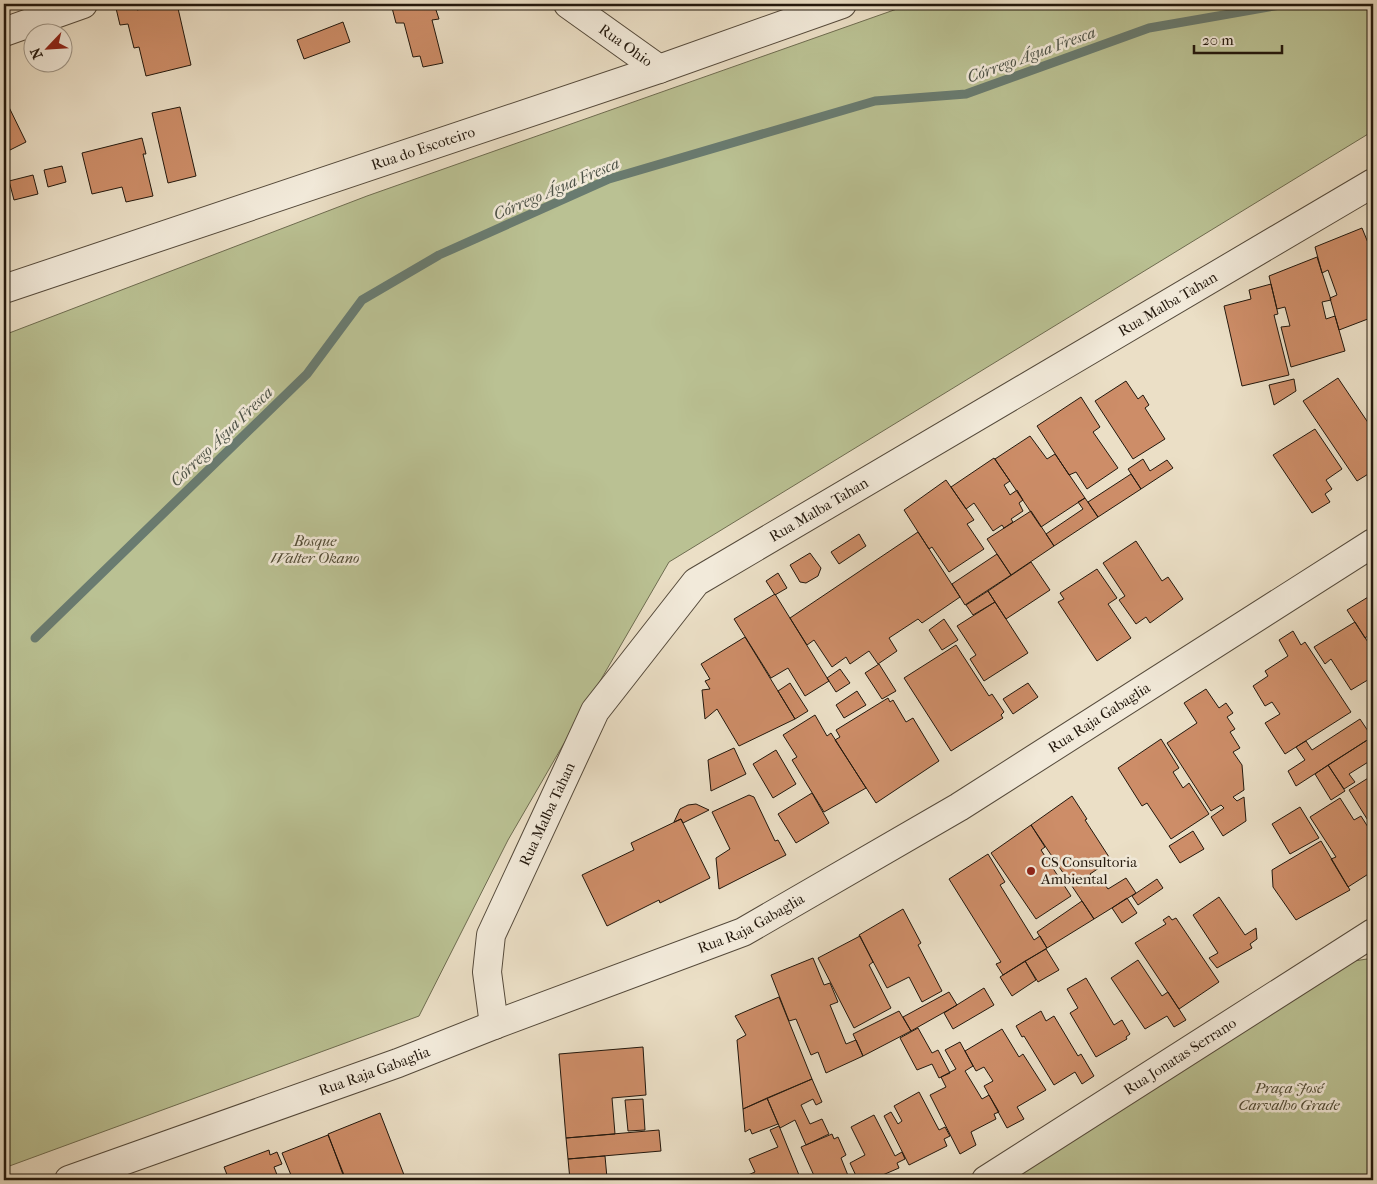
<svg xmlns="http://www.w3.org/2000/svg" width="1377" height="1184" viewBox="0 0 1377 1184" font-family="'IM FELL French Canon',serif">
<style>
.green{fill:#bac193;stroke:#6e6c50}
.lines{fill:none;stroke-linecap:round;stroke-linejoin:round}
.stream{stroke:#697b70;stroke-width:9}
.building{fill:#cd8d68;stroke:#23180d}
.street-casing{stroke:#554a3b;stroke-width:30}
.street{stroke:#f2eada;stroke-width:28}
.poi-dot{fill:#8f2418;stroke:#f2eada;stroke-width:2}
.labels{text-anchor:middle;stroke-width:5;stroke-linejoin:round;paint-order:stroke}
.street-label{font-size:15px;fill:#23180d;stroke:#f2eada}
.park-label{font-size:15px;font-style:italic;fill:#504b35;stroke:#f2eada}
.poi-label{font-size:15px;fill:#23180d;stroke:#f2eada;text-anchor:start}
.water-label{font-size:16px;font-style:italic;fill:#4c5247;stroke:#f2eada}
</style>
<rect width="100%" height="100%" fill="#ebdfc6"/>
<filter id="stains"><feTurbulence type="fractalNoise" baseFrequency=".004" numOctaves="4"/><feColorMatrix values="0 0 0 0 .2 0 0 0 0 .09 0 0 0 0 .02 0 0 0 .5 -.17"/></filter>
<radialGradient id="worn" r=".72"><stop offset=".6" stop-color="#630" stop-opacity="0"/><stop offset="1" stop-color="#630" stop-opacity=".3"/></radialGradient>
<!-- green -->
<path class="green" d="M911,4H1373V131L669,562L508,840L419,1016L4,1168V335L367,196Z
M1367,959L1373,961V1180H1008L1341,963Z"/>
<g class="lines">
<!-- stream -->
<path class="stream" d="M35,638L307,374L362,300L439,255L609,179L875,101L966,94L1149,28L1286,4"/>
</g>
<!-- building -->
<path class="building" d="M115,4H136L137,10L161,4H177L191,65L146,76L139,47L134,48L128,24L120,25Z
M391,4H434L439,19L432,20L443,63L423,67L420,56L413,57L404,23H396Z
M343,22L350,42L304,59L297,40Z
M4,97L26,142L4,153Z
M180,107L196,176L168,183L152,113Z
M142,138L146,154H143L153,196L126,202L122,187L92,194L82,153Z
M62,166L66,182L48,187L44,170Z
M33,175L38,194L14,200L9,181Z
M1362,228L1373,255V317L1339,330L1330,298L1337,295L1328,270L1322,273L1315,247Z
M1317,257L1331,300L1322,302L1326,319L1335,316L1345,351L1291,367L1281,327L1290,326L1285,307L1277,309L1269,276Z
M1271,284L1278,314L1274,315L1289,375L1242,386L1224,306L1251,299L1249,290Z
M1338,378L1373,430V471L1357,481L1303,401Z
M1294,379L1296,391L1274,405L1269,385Z
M1126,381L1138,399L1143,395L1149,405L1145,408L1165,439L1133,459L1095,401Z
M1081,397L1100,427L1093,432L1118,468L1087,489L1076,472L1069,475L1037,426Z
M1315,429L1342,469L1326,480L1332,489L1325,494L1330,502L1312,513L1273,455Z
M1030,436L1047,459L1055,454L1085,498L1041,527L995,459Z
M994,458L1010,481L1004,485L1010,495L1017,490L1023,500L1019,503L1023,511L1011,519L1013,522L1004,528L1002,525L993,531L974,503L966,509L951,487Z
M1143,459L1150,471L1167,460L1173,468L1141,489L1128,469Z
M1131,474L1141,489L1098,517L1088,502Z
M946,480L974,520L967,524L984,549L949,572L932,547L929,549L904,510Z
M1085,498L1098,517L1054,546L1046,534L1083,509L1078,502Z
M1031,511L1054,546L1011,575L987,539Z
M918,532L960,597L922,623L918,619L889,638L897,651L878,664L869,651L850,664L846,657L832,667L814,640L807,645L790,618Z
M859,534L866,546L839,564L831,552Z
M1136,541L1162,581L1168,577L1183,599L1150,623L1146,617L1136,624L1119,600L1125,596L1103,563Z
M810,553L821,568L818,576L806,583L800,582L790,565Z
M997,554L1011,575L965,605L952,584Z
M1031,562L1050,590L1006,619L988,591Z
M1097,569L1117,598L1108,604L1131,638L1097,661L1058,602L1064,599L1060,593Z
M778,573L787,588L775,595L766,581Z
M988,591L995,602L973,615L966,605Z
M775,594L829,681L805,696L788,668L771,678L734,619Z
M1373,594V632L1365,638L1347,610Z
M995,602L1028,653L984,681L970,659L976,655L957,626Z
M944,619L958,640L942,650L929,630Z
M1355,622L1373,650V682L1371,678L1351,690L1331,659L1325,664L1314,647Z
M1293,631L1301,645L1305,642L1351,712L1285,754L1265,723L1280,714L1272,702L1265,706L1253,686L1268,676L1265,671L1288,656L1279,640Z
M745,637L795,719L739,746L717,709L705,719L702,690L710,689L705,681L710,679L701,664Z
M956,645L989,696L992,694L1004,712L1001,715L1003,718L951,751L904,678Z
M879,664L896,691L882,699L865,673Z
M840,669L850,683L836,692L827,678Z
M790,683L808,711L795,719L778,691Z
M1028,683L1038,697L1013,714L1003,699Z
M1206,689L1219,708L1226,703L1233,713L1227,717L1235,729L1230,732L1240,748L1233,752L1242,765L1244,790L1233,797L1237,801L1244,797L1246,821L1223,836L1211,817L1224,808L1221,805L1211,811L1167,743L1197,723L1184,703Z
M857,691L866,705L844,718L836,705Z
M888,698L890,702L893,700L906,722L913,718L939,761L876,803L835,740L840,737L836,730Z
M815,715L827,736L831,733L866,788L824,812L792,760L797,757L783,735Z
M1360,719L1372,737L1296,786L1288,771L1305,760L1296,747L1306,741L1312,750Z
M1372,737L1373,759L1349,774L1355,782L1344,789L1328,765Z
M1161,739L1179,768L1173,772L1183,788L1189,783L1209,814L1171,839L1147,803L1142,806L1118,768Z
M734,748L746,774L711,791L708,760Z
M776,750L796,784L773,798L753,764Z
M1328,765L1345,791L1331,800L1315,774Z
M1373,775V835L1369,829L1372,827L1349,790Z
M812,793L829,823L796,843L778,814Z
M749,795L754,797L775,841L778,840L786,855L719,889L716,858L730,849L712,812Z
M1072,796L1087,819L1085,820L1111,860L1090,874L1095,881L1100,878L1108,889L1126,878L1136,893L1094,919L1031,825Z
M1340,798L1354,820L1361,816L1373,835V871L1348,887L1331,859L1336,857L1310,817Z
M696,804L709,810L683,823L681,819L674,822L680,809L688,805Z
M1300,807L1319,838L1290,854L1272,824Z
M681,819L710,878L660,903L659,900L607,926L582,875L634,850L631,843Z
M1031,825L1045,847L1041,850L1071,896L1036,919L991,853Z
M1193,831L1204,849L1180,863L1169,846Z
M1321,841L1350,890L1296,920L1273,887L1272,870Z
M988,854L1005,882L1000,885L1034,940L1040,936L1047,948L1003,975L996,964L1001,962L949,879Z
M1157,879L1163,888L1138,905L1132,896Z
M1219,897L1245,935L1256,928L1257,939L1250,944L1252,948L1217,968L1209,958L1218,953L1193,915Z
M1127,898L1137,913L1122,923L1112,908Z
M1082,901L1094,919L1047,948L1037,932Z
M903,909L921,943L918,945L942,991L922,1002L909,977L887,988L859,935Z
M1169,916L1172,920L1176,918L1219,982L1179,1009L1135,943L1166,924L1163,920Z
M860,936L873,962L869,965L891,1008L854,1028L818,958Z
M1046,949L1059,970L1038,982L1025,961Z
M813,958L824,985L830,983L838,1002L830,1005L846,1044L856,1040L863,1056L826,1073L818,1052L811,1055L796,1019L789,1021L771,975Z
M1138,960L1162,996L1168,992L1186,1020L1174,1027L1167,1016L1145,1029L1111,978Z
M1025,961L1036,980L1012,996L1000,977Z
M1086,978L1114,1025L1122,1020L1130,1034L1126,1037L1127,1039L1096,1057L1070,1013L1078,1008L1067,989Z
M984,988L994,1005L953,1029L944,1013Z
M949,992L957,1005L911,1031L903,1017Z
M779,997L812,1079L743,1109L737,1040L746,1035L735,1016Z
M899,1011L911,1031L863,1056L853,1034Z
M1041,1011L1046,1021L1054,1016L1078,1056L1081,1054L1094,1076L1082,1084L1075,1072L1054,1085L1024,1036L1022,1037L1016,1026Z
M918,1028L932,1053L938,1050L950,1073L939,1078L932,1064L917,1070L900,1038Z
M1002,1029L1019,1057L1023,1054L1046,1090L1017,1107L1024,1119L1007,1128L984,1086L993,1081L984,1067L976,1071L965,1051Z
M960,1042L973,1066L965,1071L982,1099L989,1095L999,1112L994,1114L996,1119L971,1132L976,1145L960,1154L930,1095L946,1087L941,1077L956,1069L945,1050Z
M643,1047L646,1095L612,1098L615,1134L566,1138L559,1054Z
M812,1079L822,1102L816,1105L813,1099L801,1105L810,1124L822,1119L829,1134L806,1145L795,1120L780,1128L767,1098Z
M919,1092L939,1130L945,1127L950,1136L944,1139L947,1146L909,1165L884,1116L891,1112L898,1124L902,1121L894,1106Z
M767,1098L778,1124L752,1134L750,1129L745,1132L743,1109Z
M643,1099L645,1130L628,1131L625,1100Z
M380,1113L406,1180H345L328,1134Z
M874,1115L895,1156L902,1152L905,1159L897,1163L899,1168L871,1180H858L850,1163L865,1155L851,1127Z
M779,1126L801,1180H749L748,1175L755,1172L749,1159L778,1147L770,1130Z
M659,1130L661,1151L568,1159L566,1138Z
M832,1134L834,1139L838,1137L846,1155L841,1158L849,1178L855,1175L858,1180H816L801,1147Z
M328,1135L346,1180H293L282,1153Z
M269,1150L270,1155L277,1152L282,1164L274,1167L279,1180H229L224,1167Z
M605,1156L607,1178L570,1180L568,1159Z"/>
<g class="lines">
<!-- street casing -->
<g class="street-casing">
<g id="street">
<path id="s1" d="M568,4L659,69"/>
<path d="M4,32L83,4"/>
<path id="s2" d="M4,289L659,69L842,4"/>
<path id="s3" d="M494,1025L487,972L491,935L595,711L696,582L1373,183"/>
<path id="s4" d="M69,1180L398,1063L494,1025L743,932L959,807L1373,543"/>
<path id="s5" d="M986,1180L1373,933"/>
</g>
</g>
<!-- street -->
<use href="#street" class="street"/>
</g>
<!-- markers -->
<circle class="poi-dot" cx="1031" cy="871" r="5"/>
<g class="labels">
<!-- street labels -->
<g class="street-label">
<text dy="5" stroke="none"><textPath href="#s1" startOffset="71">Rua Ohio</textPath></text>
<text dy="5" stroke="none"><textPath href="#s2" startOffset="442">Rua do Escoteiro</textPath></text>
<text dy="5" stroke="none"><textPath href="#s3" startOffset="1049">Rua Malba Tahan</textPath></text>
<text dy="5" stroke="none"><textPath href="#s3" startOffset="644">Rua Malba Tahan</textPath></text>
<text dy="5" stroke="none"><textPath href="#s4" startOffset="1134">Rua Raja Gabaglia</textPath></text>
<text dy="5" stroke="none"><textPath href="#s3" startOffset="224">Rua Malba Tahan</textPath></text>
<text dy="5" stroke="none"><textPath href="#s4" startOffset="729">Rua Raja Gabaglia</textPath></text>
<text dy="5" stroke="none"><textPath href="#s5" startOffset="230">Rua Jonatas Serrano</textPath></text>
<text dy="5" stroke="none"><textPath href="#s4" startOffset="324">Rua Raja Gabaglia</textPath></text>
</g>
<!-- park labels -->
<g class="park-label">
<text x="315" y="546">Bosque<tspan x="315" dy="17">Walter Okano</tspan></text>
<text x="1289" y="1093">Praça José<tspan x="1289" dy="17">Carvalho Grade</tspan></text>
</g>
<!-- poi labels -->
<g class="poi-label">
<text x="1041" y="867">CS Consultoria<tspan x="1041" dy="17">Ambiental</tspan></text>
</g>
<!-- water labels -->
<g class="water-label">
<text transform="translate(1031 54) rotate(-20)" y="6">Córrego Água Fresca</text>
<text transform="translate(556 188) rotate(-23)" y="6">Córrego Água Fresca</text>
<text transform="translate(221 436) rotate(-44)" y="6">Córrego Água Fresca</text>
</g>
</g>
<!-- margin -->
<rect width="1377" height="1184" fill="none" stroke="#ebdfc6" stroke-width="20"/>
<rect x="5" y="5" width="1367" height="1174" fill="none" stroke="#23180d" stroke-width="2.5"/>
<rect x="10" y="10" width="1357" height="1164" fill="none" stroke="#23180d"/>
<!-- north arrow -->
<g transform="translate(48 48) rotate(245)"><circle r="24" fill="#f2eada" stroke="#9f9688"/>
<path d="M0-4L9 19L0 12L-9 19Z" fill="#8f2418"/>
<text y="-8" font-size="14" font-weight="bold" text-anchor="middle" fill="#23180d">N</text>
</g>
<!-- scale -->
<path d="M1194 45v8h88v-8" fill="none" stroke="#23180d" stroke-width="2.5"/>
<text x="1202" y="45" font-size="15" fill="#23180d" stroke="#f2eada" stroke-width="4" paint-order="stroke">20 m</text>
<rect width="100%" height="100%" filter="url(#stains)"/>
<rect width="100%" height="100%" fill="url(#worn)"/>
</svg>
